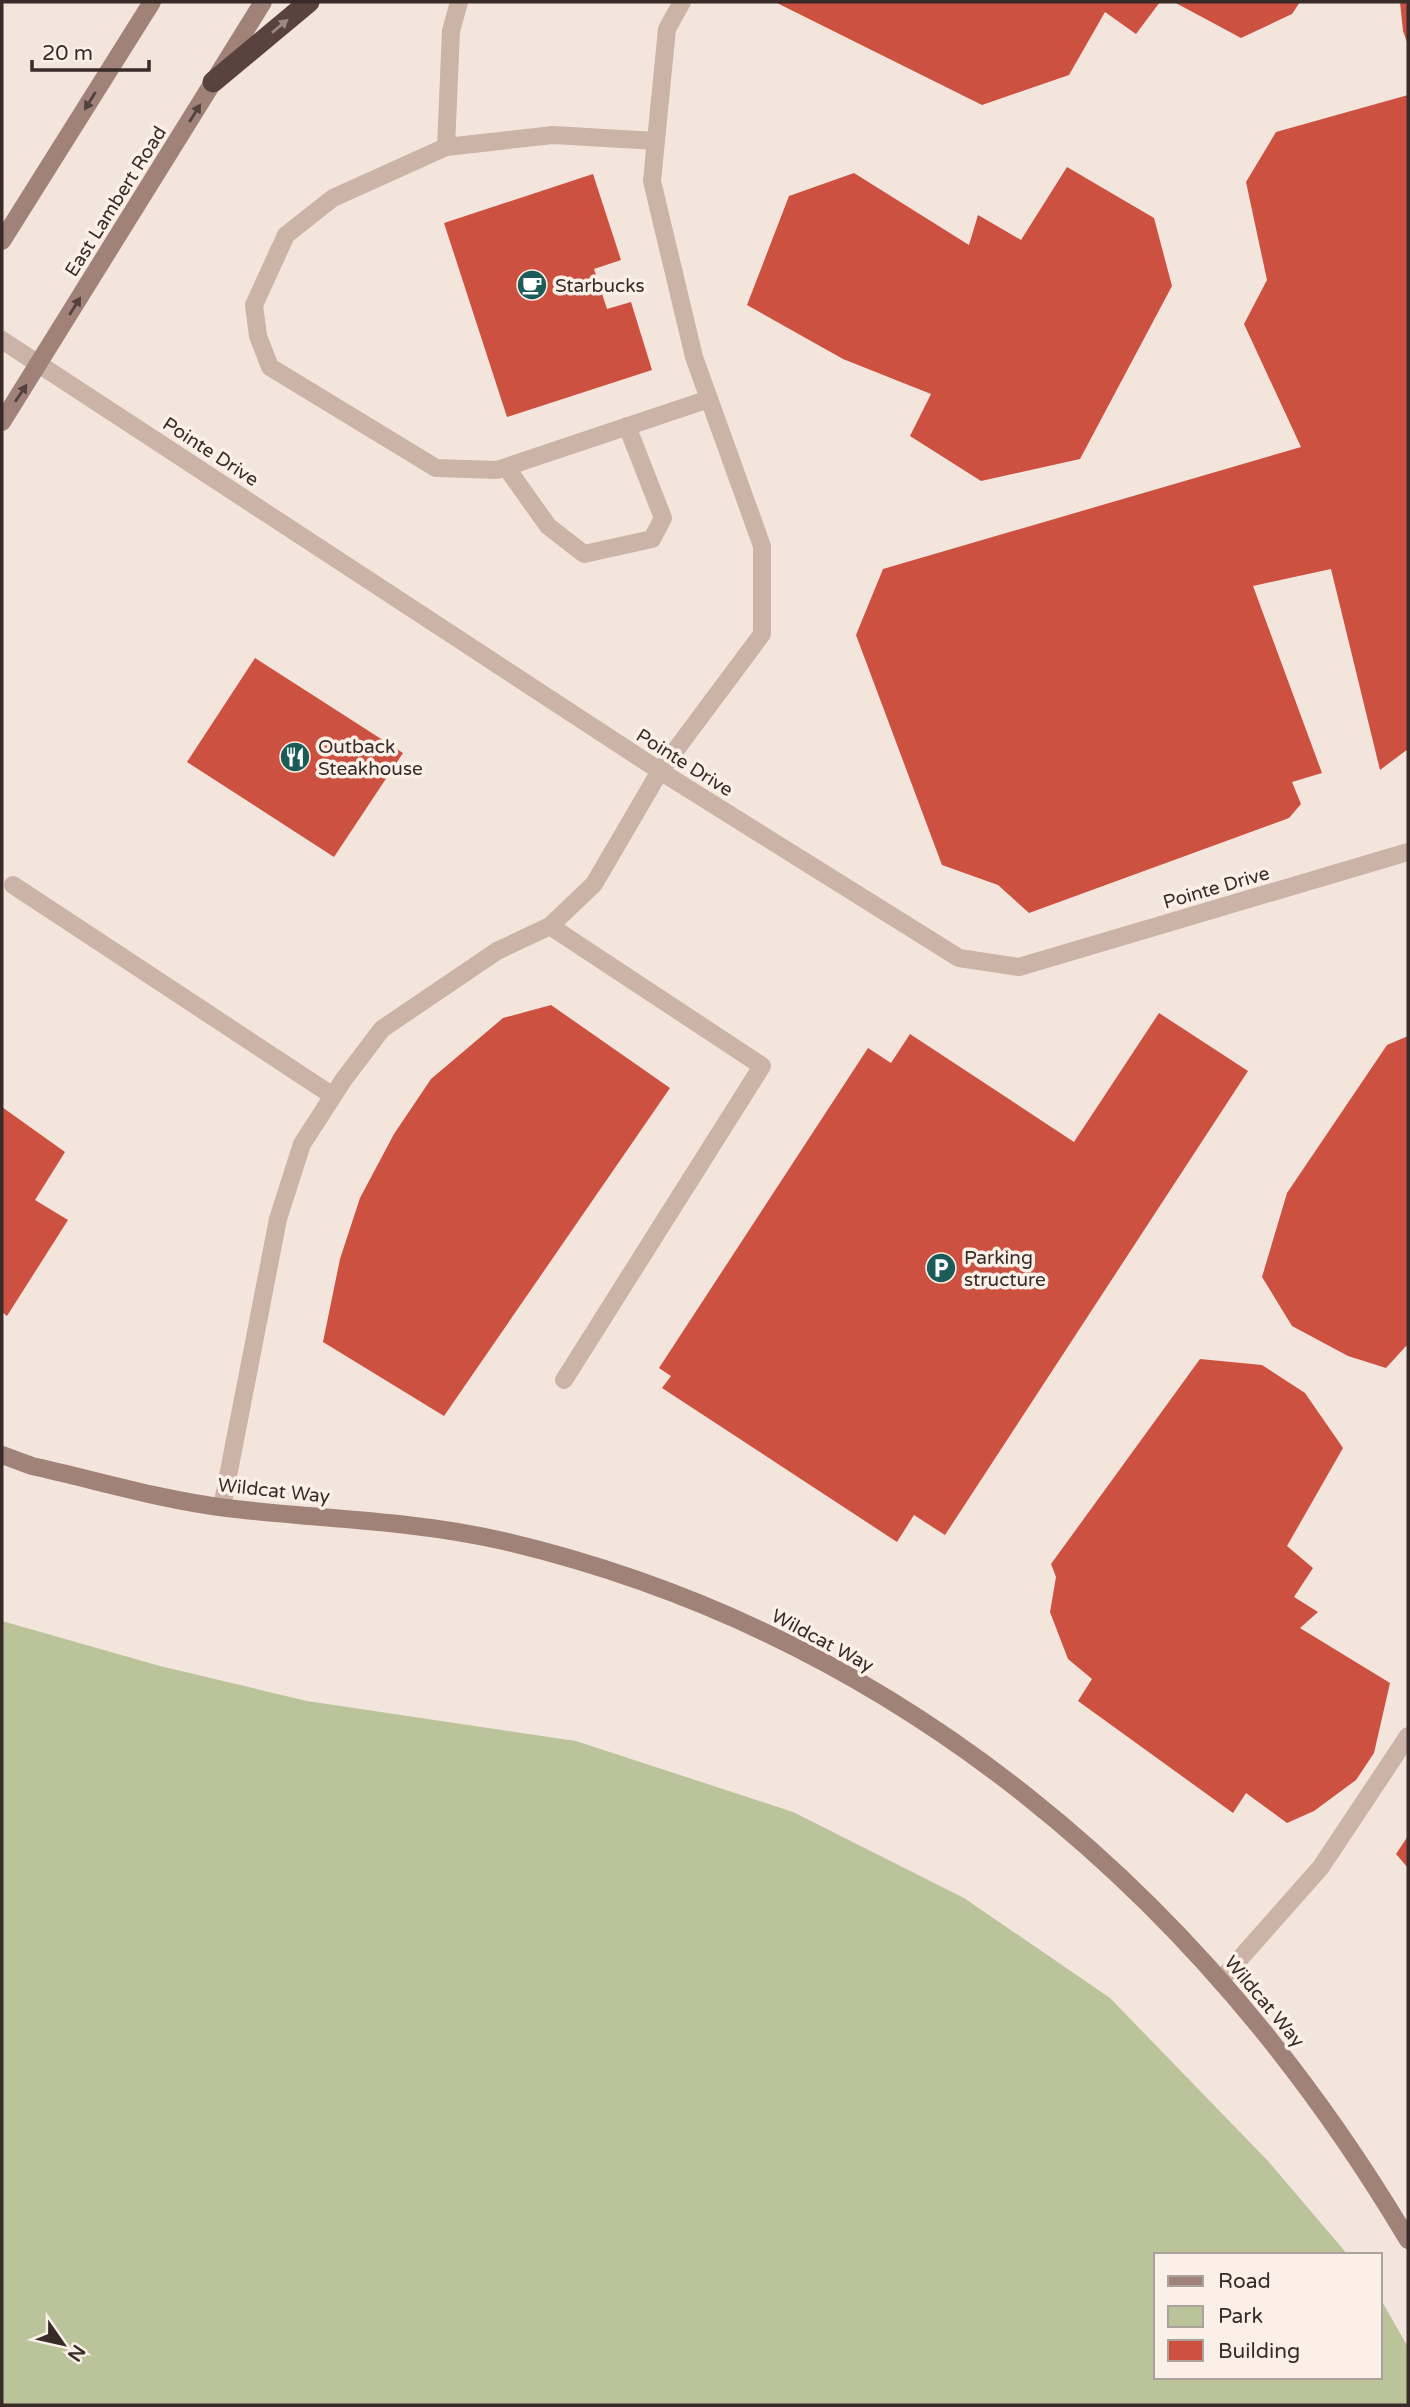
<svg xmlns="http://www.w3.org/2000/svg" width="1410" height="2407" viewBox="0 0 1410 2407" font-family="'Varela Round',sans-serif">
<style>
.green{fill:#bbc39b}
.building{fill:#cc5140}
.lines{fill:none;stroke-linecap:round;stroke-linejoin:round}
.lane{stroke:#ccb3a7;stroke-width:18}
.street{stroke:#ccb3a7;stroke-width:18}
.secondary{stroke:#a08278;stroke-width:18}
.highway{stroke:#5a433e;stroke-width:21}
.oneway{fill:#9a8882}
.oneway2{fill:#52413c}
.labels{text-anchor:middle;stroke-width:7;stroke-linejoin:round;paint-order:stroke}
.street-label{font-size:19px;fill:#382b28;stroke:#fbf0e8}
.poi-label{font-size:19px;fill:#382b28;stroke:#fbf0e8;text-anchor:start}
</style>
<rect width="100%" height="100%" fill="#f3e5dc"/>
<!-- green -->
<path class="green" d="M2,1621L160,1666L307,1701L576,1741L793,1812L964,1898L1110,1998L1268,2161L1348,2255H1156V2377H1380V2298L1408,2347V2405H2Z"/>
<!-- building -->
<path class="building" d="M775,2H1160L1136,34L1105,12L1069,75L982,105Z
M1174,2H1300L1292,14L1241,38Z
M1400,2H1408V45L1403,31Z
M1408,95V749L1380,770L1331,569L1253,586L1322,773L1292,782L1301,804L1289,818L1029,913L998,885L942,865L856,635L883,569L1301,447L1244,324L1267,280L1246,182L1276,132Z
M1067,167L1154,218L1172,286L1080,459L981,481L910,436L931,394L843,359L747,305L789,196L854,173L969,245L978,215L1021,240Z
M593,174L621,260L594,269L607,309L631,302L652,370L507,417L444,223Z
M255,658L403,753L334,857L187,762Z
M551,1005L670,1088L444,1416L323,1342L340,1259L360,1198L394,1134L431,1079L503,1018Z
M1159,1013L1248,1071L945,1535L914,1515L897,1542L662,1388L671,1376L659,1368L868,1048L891,1063L910,1034L1074,1142Z
M1408,1036V1344L1386,1368L1348,1356L1292,1326L1262,1277L1287,1193L1387,1045Z
M2,1107L65,1152L35,1200L68,1220L7,1316L2,1312Z
M1200,1359L1262,1365L1305,1393L1343,1448L1287,1546L1313,1568L1294,1597L1318,1612L1300,1628L1390,1683L1374,1753L1356,1780L1314,1811L1287,1823L1246,1793L1233,1813L1078,1701L1092,1679L1068,1659L1050,1612L1056,1577L1051,1564Z
M1408,1836V1868L1396,1854Z"/>
<g class="lines">
<!-- lane -->
<path class="lane" d="M459,2L451,31L446,147L553,135L656,141
M446,147L333,198L286,235L254,305L258,336L270,367L436,468L497,470L709,399
M506,467L548,526L584,554L652,539L663,518L627,426
M13,885L333,1096
M550,926L762,1066L564,1380
M222,1507L278,1219L302,1144L344,1079L382,1029L497,951L550,926L594,884L660,771L762,634V546L694,357L652,181L667,29L682,2
M1221,1980L1321,1867L1408,1736"/>
<!-- street -->
<path class="street" d="M2,340L660,771L959,958L1019,967L1408,852"/>
<!-- secondary -->
<path class="secondary" d="M2,241L152,2
M2,422L263,2
M2,1455L32,1466C96,1480 161,1500 227,1508C317,1519 410,1520 499,1540C896,1632 1203,1895 1408,2240"/>
<!-- highway -->
<path class="highway" d="M213,82L309,2"/>
</g>
<!-- one-way arrows -->
<defs><path id="oneway-solid" d="M-6-.8H1V-3.2L6.5 0L1 3.2V.8H-6Z" transform="scale(1.75)"/></defs>
<use class="oneway" href="#oneway-solid" transform="translate(280 26) rotate(-40)"/>
<g class="oneway2">
<use href="#oneway-solid" transform="translate(90 101) rotate(122)"/>
<use href="#oneway-solid" transform="translate(195 113) rotate(-58)"/>
<use href="#oneway-solid" transform="translate(75 306) rotate(-58)"/>
<use href="#oneway-solid" transform="translate(21 393) rotate(-56)"/>
</g>
<!-- icons -->
<defs>
<g id="cafe-disc" transform="scale(1.575)"><circle r="9.5" fill="#1b5c58" stroke="#fbf0e8"/><path d="M-5.5-4.5H6V0H3Q3 3.5 0 3.5H-2.5Q-5.5 3.5-5.5 0ZM3-3.2v2h1.7v-2ZM-6 4.5H4V6H-6Z" fill="#fff"/></g>
<g id="restaurant-disc" transform="scale(1.575)"><circle r="9.5" fill="#1b5c58" stroke="#fbf0e8"/><path d="M-5-6h1v4h1v-4h1v4h1v-4h1v5L-1.5 .5V6h-2V.5L-5-1ZM5-6V6H3V1.5H1.5Q1.5-4 5-6Z" fill="#fff"/></g>
<g id="parking-disc" transform="scale(1.575)"><circle r="9.5" fill="#1b5c58" stroke="#fbf0e8"/><path d="M-3.5-5.5H1a3.5 3.5 0 0 1 0 7H-1V5.5H-3.5ZM-1-3.4V-.6H.8a1.4 1.4 0 0 0 0-2.8Z" fill="#fff"/></g>
</defs>
<g fill-rule="evenodd">
<use href="#cafe-disc" x="532" y="285"/>
<use href="#restaurant-disc" x="295" y="757"/>
<use href="#parking-disc" x="941" y="1268"/>
</g>
<g class="labels">
<!-- street labels -->
<g class="street-label">
<text transform="translate(115 201) rotate(-58)" y="7">East Lambert Road</text>
<text transform="translate(211 451) rotate(33)" y="7">Pointe Drive</text>
<text transform="translate(685 762) rotate(32)" y="7">Pointe Drive</text>
<text transform="translate(1216 887) rotate(-16)" y="7">Pointe Drive</text>
<text transform="translate(274 1490) rotate(6)" y="7">Wildcat Way</text>
<text transform="translate(823 1640) rotate(28)" y="7">Wildcat Way</text>
<text transform="translate(1265 2001) rotate(50)" y="7">Wildcat Way</text>
</g>
<!-- poi labels -->
<g class="poi-label">
<text x="555" y="292">Starbucks</text>
<text x="318" y="753">Outback<tspan x="318" dy="22">Steakhouse</tspan></text>
<text x="964" y="1264">Parking<tspan x="964" dy="22">structure</tspan></text>
</g>
</g>
<!-- border -->
<rect width="1410" height="2407" fill="none" stroke="#382b28" stroke-width="7"/>
<!-- legend -->
<rect x="1154" y="2253" width="228" height="126" fill="#fbf0e8" stroke="#ada19b" stroke-width="2"/>
<rect x="1168" y="2276" width="35" height="10" fill="#a08278" stroke="#ada19b" stroke-width="2"/>
<text x="1218" y="2288" font-size="21" fill="#382b28">Road</text>
<rect x="1168" y="2306" width="35" height="21" fill="#bbc39b" stroke="#ada19b" stroke-width="2"/>
<text x="1218" y="2323" font-size="21" fill="#382b28">Park</text>
<rect x="1168" y="2340" width="35" height="21" fill="#cc5140" stroke="#ada19b" stroke-width="2"/>
<text x="1218" y="2358" font-size="21" fill="#382b28">Building</text>
<!-- north arrow -->
<g transform="translate(63 2344) rotate(124)" stroke="#fbf0e8" stroke-width="5" paint-order="stroke">
<path d="M0-5L12 26L0 18L-12 26Z" fill="#382b28"/>
<text y="-10" font-size="19" font-weight="bold" text-anchor="middle" fill="#382b28">N</text>
</g>
<!-- scale -->
<path d="M32 60v10h117v-10" fill="none" stroke="#382b28" stroke-width="3.5"/>
<text x="42" y="60" font-size="21" fill="#382b28" stroke="#fbf0e8" stroke-width="5" paint-order="stroke">20 m</text>
</svg>
